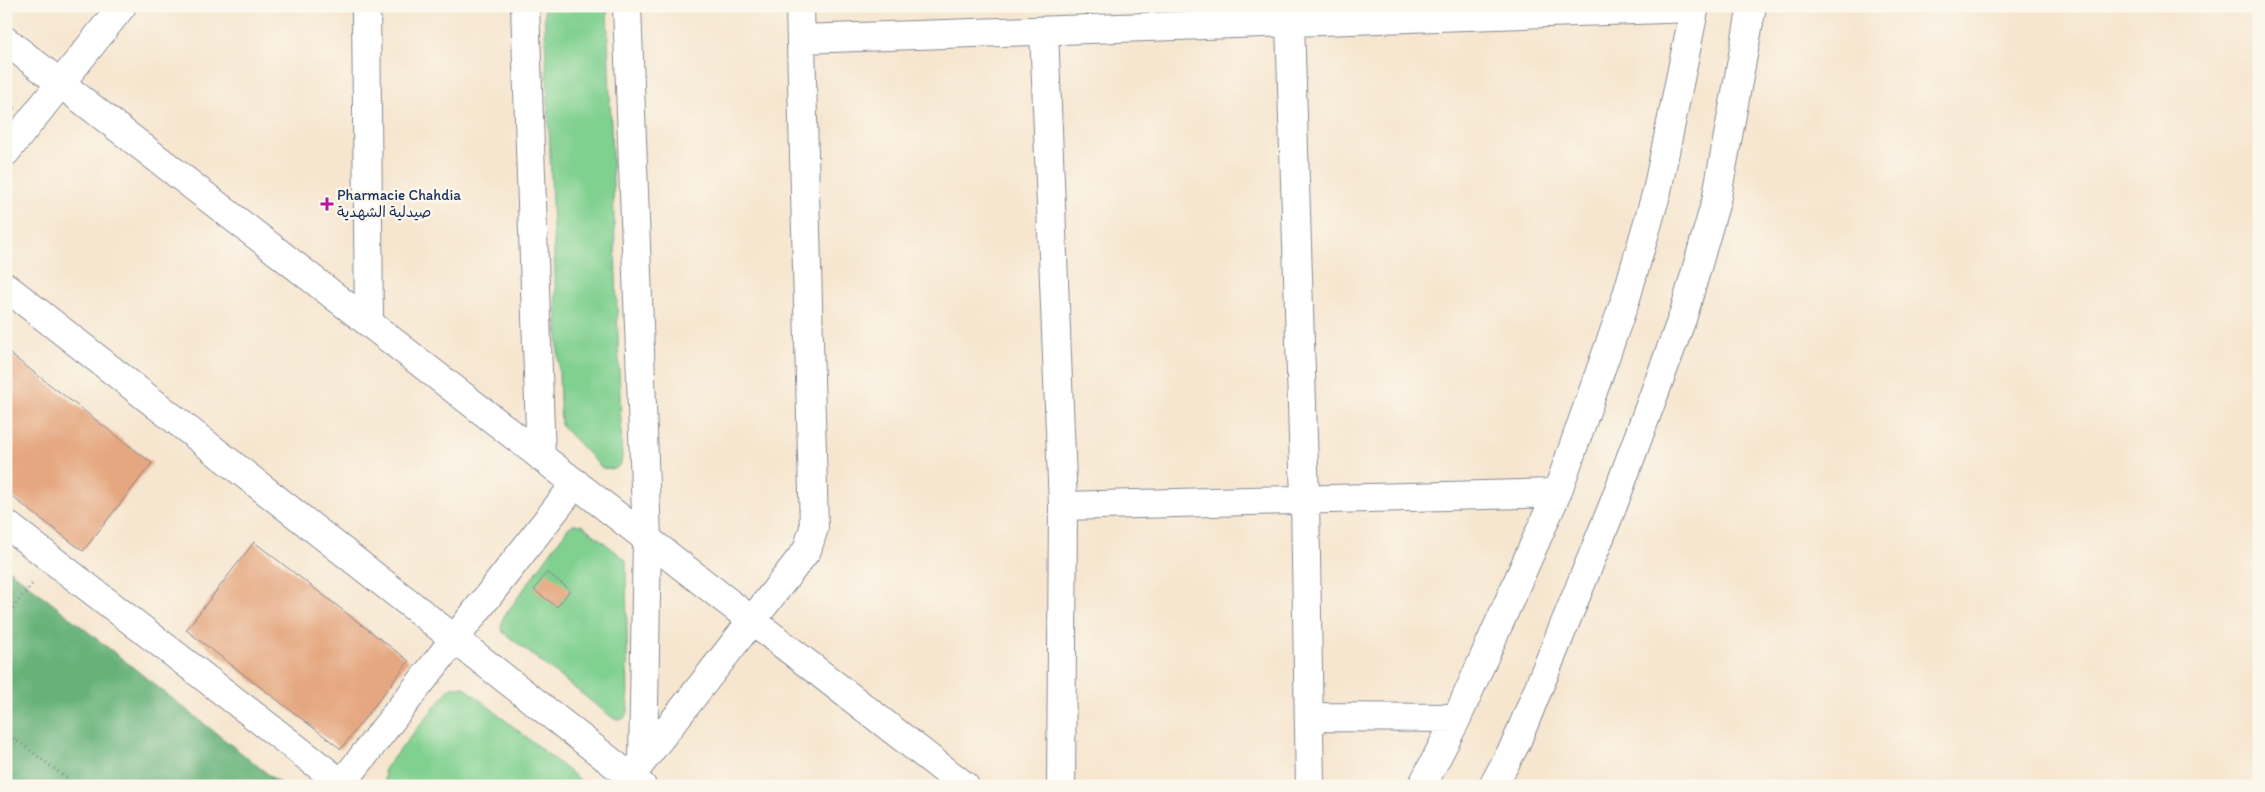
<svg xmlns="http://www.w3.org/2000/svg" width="2265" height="792" viewBox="0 0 2265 792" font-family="Itim,'Playpen Sans Arabic',sans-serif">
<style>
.green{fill:#80d090;stroke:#4e8077}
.forest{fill:#68b27a;stroke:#42706c}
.building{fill:#e5a780}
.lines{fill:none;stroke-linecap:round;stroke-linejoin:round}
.minor-casing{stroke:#888a96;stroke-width:30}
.path{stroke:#888a96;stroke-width:3;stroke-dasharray:1 4;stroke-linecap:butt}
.minor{stroke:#fff;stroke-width:28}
.poi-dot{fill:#b5179e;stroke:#fbf7ec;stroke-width:2}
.labels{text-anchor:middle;stroke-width:5;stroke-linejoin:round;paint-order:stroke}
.poi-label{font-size:15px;fill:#1b2f5e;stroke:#fbf7ec;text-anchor:start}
</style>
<rect width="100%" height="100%" fill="#fbf7ec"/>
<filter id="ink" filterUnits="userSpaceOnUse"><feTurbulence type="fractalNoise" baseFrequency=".02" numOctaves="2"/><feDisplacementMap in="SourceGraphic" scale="10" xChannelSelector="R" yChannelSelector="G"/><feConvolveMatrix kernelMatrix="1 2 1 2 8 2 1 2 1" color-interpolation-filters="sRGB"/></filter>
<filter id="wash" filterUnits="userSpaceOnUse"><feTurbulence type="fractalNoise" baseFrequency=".0096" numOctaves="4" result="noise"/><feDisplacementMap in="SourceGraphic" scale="20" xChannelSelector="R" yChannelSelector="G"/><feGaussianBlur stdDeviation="1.12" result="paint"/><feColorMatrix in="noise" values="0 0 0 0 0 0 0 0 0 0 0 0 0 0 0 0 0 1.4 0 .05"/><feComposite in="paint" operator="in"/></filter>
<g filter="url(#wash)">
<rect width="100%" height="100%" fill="#f6e6cf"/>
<!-- green -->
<path class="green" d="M544,6H607L622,456L621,464L615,469L602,468L561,425Z
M574,524L582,525L626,560L628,712L623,719H614L504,633L501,628L503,618L568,528Z
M451,687H464L581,781L580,786H391L385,781L384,769Z"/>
<!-- forest -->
<path class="forest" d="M6,567L283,786H6Z"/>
<g id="blocks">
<!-- building -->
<path class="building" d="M6,102L15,108L6,120Z
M6,351L152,463L83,551L6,492Z
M254,542L409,661L341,749L186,630Z
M547,572L570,590L557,607L534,590Z"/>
</g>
</g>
<g filter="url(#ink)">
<use href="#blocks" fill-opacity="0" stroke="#888a96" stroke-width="1"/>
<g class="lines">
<!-- minor casing -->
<g class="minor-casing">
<path id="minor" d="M366,6L369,323
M525,6L541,457
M627,6L647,539L643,760
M1290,22L1305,500L1310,786
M1044,31L1063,506L1061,786
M801,39L1694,8
M6,41L965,786
M6,152L122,6
M6,287L642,786
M1063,506L1557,493
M6,524L345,786
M1310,717L1457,718
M340,786L576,483
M623,786L807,550L814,528L800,6
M1422,786L1457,718L1557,493L1626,298L1657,191L1695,6
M1493,786L1516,743L1612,508L1683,316L1716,201L1752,6"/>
</g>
<!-- path -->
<path class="path" d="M6,616L33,583
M6,732L77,786"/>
<!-- minor -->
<use href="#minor" class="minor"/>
</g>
</g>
<!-- markers -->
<path class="poi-dot" d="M324.5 196.5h5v5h5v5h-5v5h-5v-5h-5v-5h5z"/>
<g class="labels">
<!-- poi labels -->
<g class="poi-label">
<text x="337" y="200">Pharmacie Chahdia<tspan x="337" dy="17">صيدلية الشهدية</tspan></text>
</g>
</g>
<!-- margin -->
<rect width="2265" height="792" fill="none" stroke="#fbf7ec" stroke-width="25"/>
</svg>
